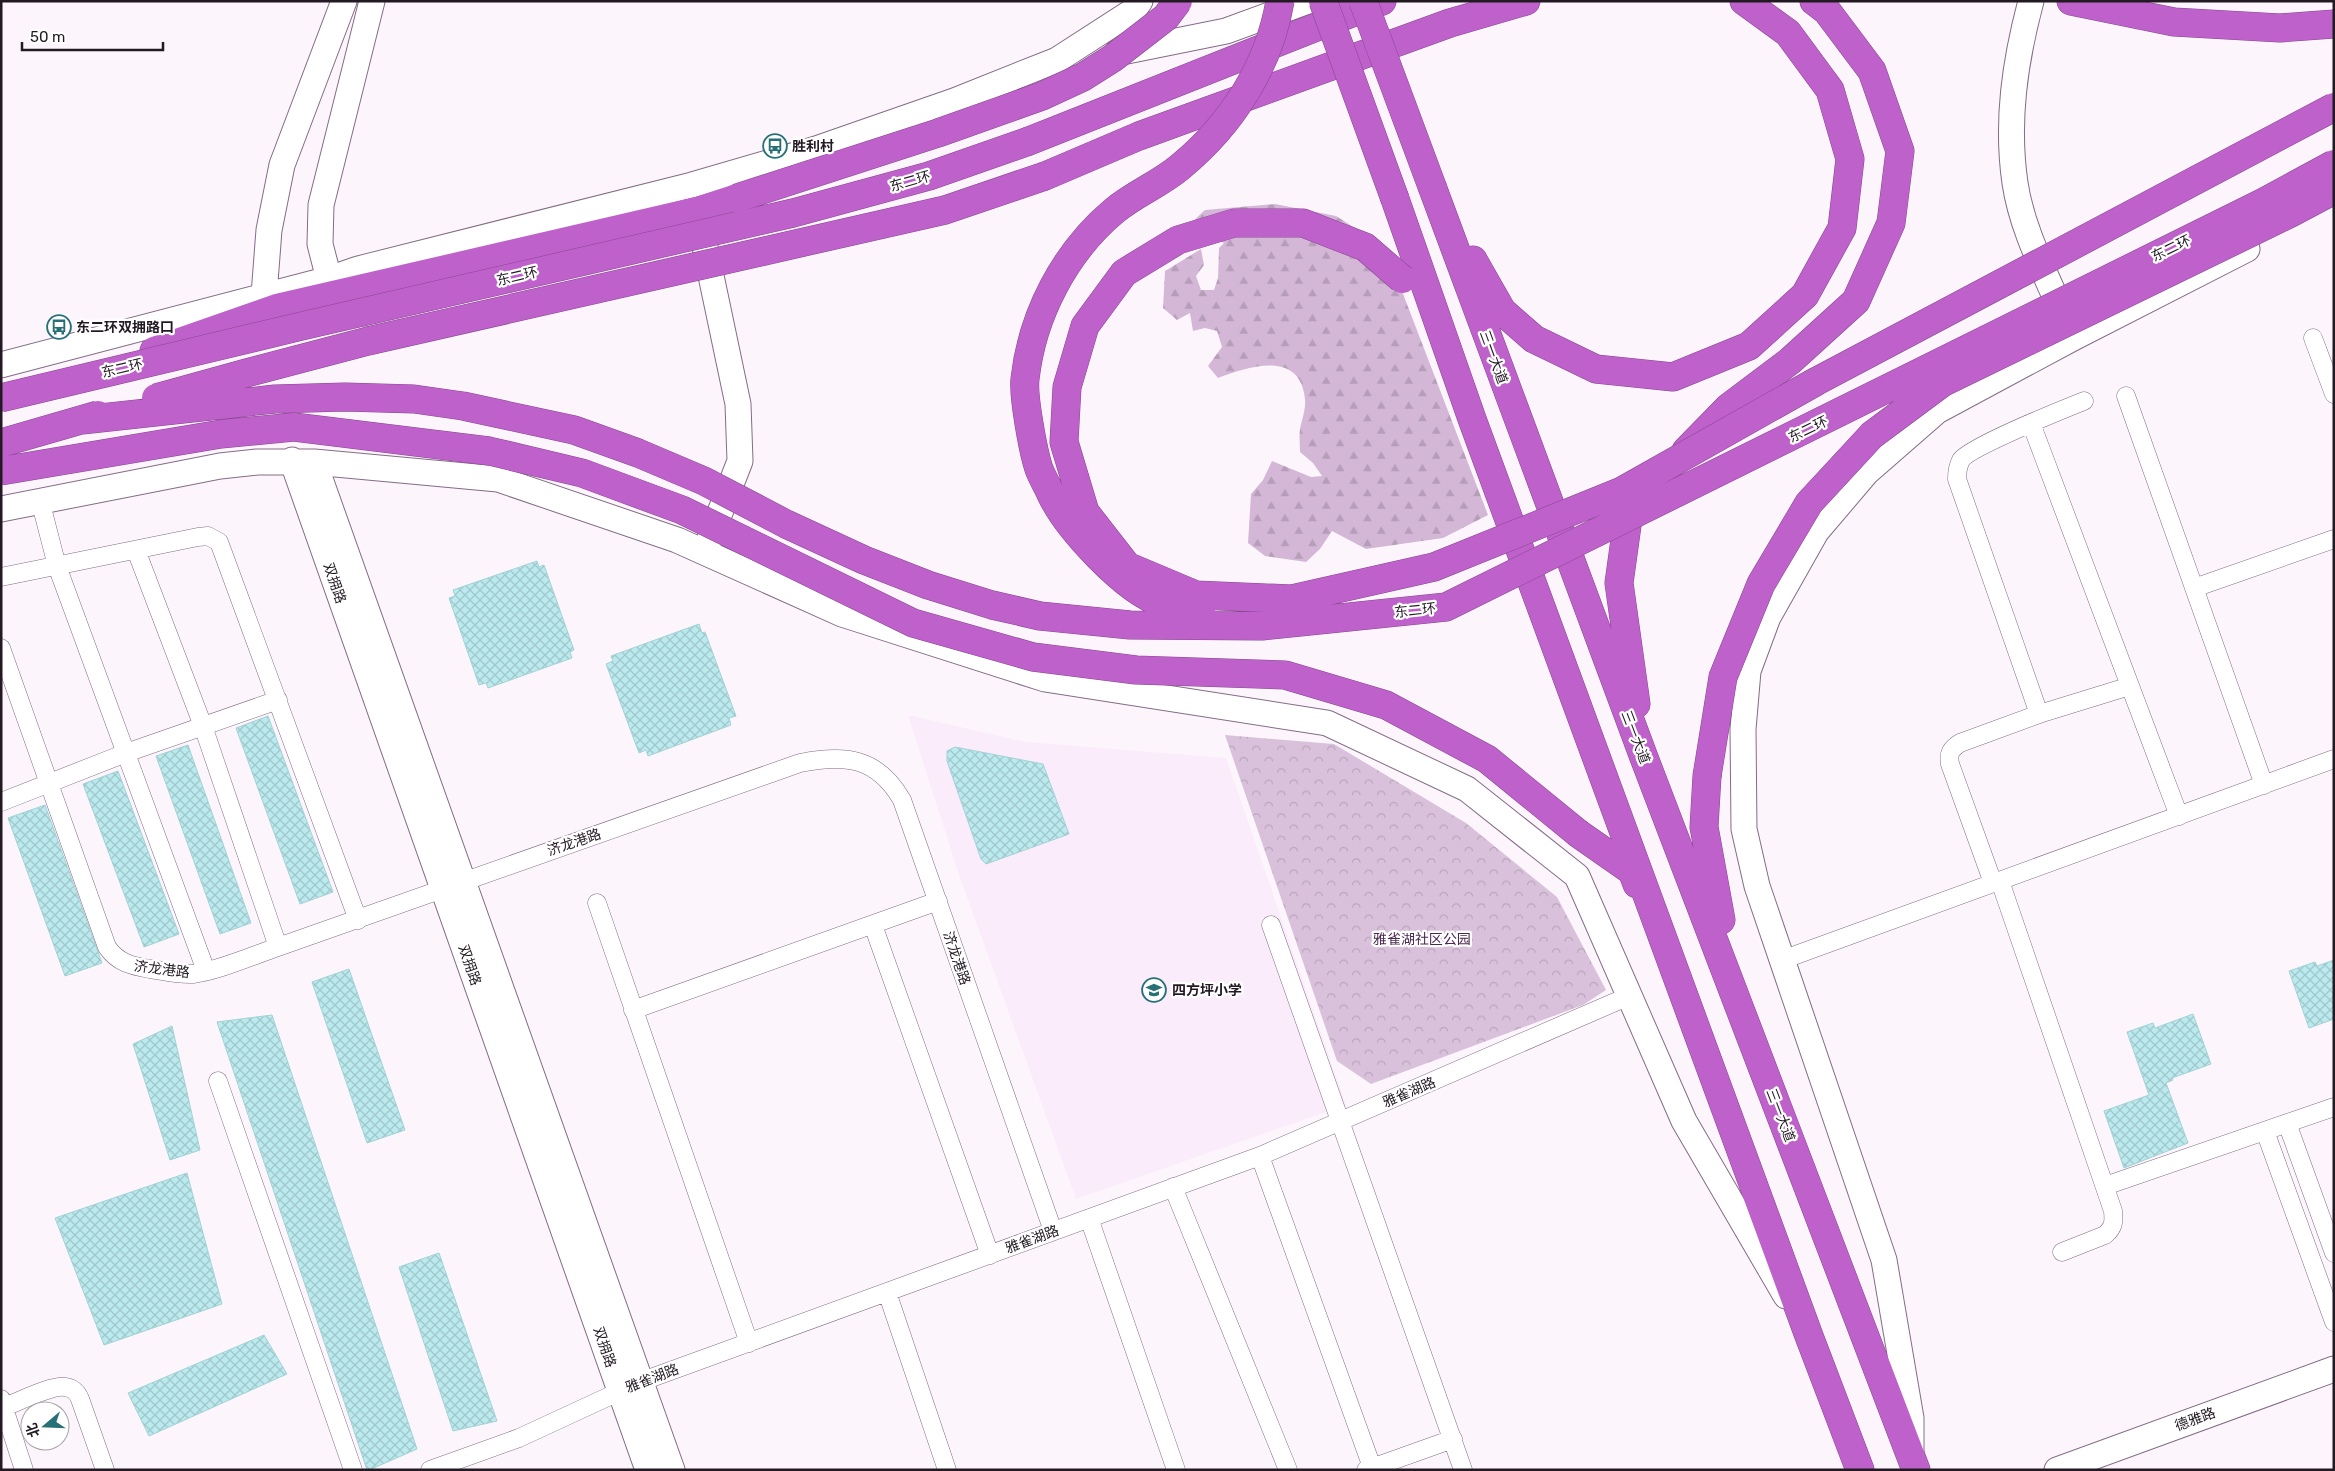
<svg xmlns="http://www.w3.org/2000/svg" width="2335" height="1471" viewBox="0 0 2335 1471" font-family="Rubik,'Noto Sans SC',sans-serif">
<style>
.built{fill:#faecfb}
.forest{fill:url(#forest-firs)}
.park{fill:url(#park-crowns)}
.building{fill:url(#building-cross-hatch);stroke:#a3d2d6}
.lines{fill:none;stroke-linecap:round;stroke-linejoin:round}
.street-casing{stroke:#846c86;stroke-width:19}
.secondary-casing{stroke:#846c86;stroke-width:27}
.highway-casing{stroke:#874890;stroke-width:29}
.street{stroke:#fff;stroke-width:18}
.secondary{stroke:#fff;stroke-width:25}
.highway{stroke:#be61ca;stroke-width:28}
.highway-bridge-casing{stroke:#874890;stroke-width:29;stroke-linecap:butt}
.highway-bridge{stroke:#be61ca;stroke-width:28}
.labels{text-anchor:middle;stroke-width:4.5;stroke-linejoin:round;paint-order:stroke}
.poi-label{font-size:14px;font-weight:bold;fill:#221923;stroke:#fff;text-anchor:start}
.street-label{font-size:14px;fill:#221923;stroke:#fff}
.park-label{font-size:14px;fill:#4c2751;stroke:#fff}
</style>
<defs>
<pattern id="forest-firs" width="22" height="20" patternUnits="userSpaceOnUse" patternTransform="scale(1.25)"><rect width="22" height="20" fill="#d4b7d7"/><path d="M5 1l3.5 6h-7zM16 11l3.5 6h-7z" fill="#b69db8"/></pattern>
<pattern id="park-crowns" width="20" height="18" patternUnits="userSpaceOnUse" patternTransform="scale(1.25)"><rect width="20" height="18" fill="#d9c1db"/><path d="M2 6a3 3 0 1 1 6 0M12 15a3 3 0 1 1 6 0" fill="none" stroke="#baa5bc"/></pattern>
<pattern id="building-cross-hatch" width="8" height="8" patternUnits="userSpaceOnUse" patternTransform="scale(1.25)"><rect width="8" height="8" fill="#baeaee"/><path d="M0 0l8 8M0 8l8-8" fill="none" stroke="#a0c8cc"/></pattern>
</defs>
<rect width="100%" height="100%" fill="#fcf6fc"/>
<!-- built -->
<path class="built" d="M908,715L1026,742L1226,758L1346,1105L1076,1199L959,875Z"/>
<!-- forest -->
<path class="forest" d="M1275,204L1336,216L1385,247L1488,515L1443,538L1366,549L1332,531L1320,549L1306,562L1265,556L1248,543L1251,494L1263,480L1272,461L1311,477L1322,476L1313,463L1300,452C1300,445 1299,437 1300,429C1302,419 1306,409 1305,399C1300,349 1248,367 1218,378L1208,366L1222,347L1217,331L1205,328L1193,331L1190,313L1177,320L1163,308L1165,271L1201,249L1204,265L1196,276L1201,290H1214L1218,278L1219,248L1224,243L1190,224L1205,210Z"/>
<!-- park -->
<path class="park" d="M1225,735L1334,744L1466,823L1557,897L1606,990L1583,1005L1371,1084L1337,1061Z"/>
<!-- building -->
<path class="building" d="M537,561L539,567L544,565L574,650L570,652L572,658L488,688L486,683L479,685L449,598L455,596L453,590Z
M699,624L702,633L705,632L736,716L729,718L731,725L648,756L646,750L639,753L606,664L613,661L611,656Z
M268,716L333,892L300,904L236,728Z
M188,745L251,923L220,934L156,756Z
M955,747L1043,764L1069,834L986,864L981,859L947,761V751Z
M118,771L179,934L144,947L83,784Z
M45,805L102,963L65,976L8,818Z
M2334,960V1019L2309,1028L2289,971L2315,962L2317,966Z
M349,969L405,1130L367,1143L312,982Z
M2193,1014L2211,1064L2172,1078L2173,1080L2166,1083L2188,1143L2124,1168L2104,1111L2149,1095L2127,1032L2153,1023L2155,1028Z
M272,1015L417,1449L369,1470H367L217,1022Z
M172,1026L200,1150L170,1160L133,1044Z
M187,1173L222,1304L104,1345L55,1218Z
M439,1253L497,1421L453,1431L399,1267Z
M264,1335L287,1374L149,1436L128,1393Z"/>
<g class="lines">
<!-- street casing -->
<g class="street-casing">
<path id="street" d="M2313,338L2334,394
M2126,396L2264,785
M2031,423L2179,816
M40,500L57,566L206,971
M136,550L203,726L278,947
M1,577L198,537L208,536L219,542L358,920
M2194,588L2334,539
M1,648L107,947C118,963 132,966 150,969C164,971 179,975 193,974C218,971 254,955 278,947L800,763C845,754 877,757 902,800L1053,1231
M2039,714L1957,479C1957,473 1958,466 1961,460C1970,447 2064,409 2084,401
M1,802L126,753L278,700
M2000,881L2113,1211C2114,1222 2114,1227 2105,1235L2062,1252
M1993,883L1950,764C1948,753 1951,749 1960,743L2039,714L2130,686
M597,903L749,1343
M873,925L990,1255
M1271,925L1463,1470
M1782,960L2334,759
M633,1010L938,901
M218,1081L353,1470
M2287,1123L2334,1253
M2265,1131L2334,1322
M1260,1156L1373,1470
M2105,1186L2334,1107
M1173,1187L1288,1470
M1089,1218L1176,1470
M887,1292L947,1470
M1,1399L24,1470
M4,1407C18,1402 51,1385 65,1387C73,1388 77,1392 80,1399L105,1470
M430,1470L519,1438L640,1382L1260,1156L1629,996
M1366,1470L1453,1439"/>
</g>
<!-- secondary casing -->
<g class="secondary-casing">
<path id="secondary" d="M2031,1C2015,61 2006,121 2015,183C2022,231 2048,278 2066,322
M1117,53L1226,31L1308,1
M698,214L738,404L740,461L707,546
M329,279L320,244L321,205L372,1
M264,295L269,230L282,165L344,1
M1,365L329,279L358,269L692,185L816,149L954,101L1057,60L1133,11L1140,1
M292,460L648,1470
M314,462L672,1470
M1,509L220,466L257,462H314L498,479L677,540L842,614L1045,679L1327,723L1467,789L1577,876L1684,1121L1786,1296
M1911,1452V1418L1884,1260L1757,886L1744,829L1743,729L1748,671L1768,617L1816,532L1867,472L1937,411L2073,338L2247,249
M2057,1470L2334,1369"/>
</g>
<!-- highway casing -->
<g class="highway-casing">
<path id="highway" d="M2071,1L2174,22L2280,28L2334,24
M1029,141L1382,1
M1045,176L1139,136L1450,23L1526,1
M1433,189L1643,755L1916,1470
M1395,199L1472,419L1809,1336L1860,1470
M1473,260L1502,311L1534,339L1596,369L1673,377L1749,346L1805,295L1842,228L1850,159L1830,90L1788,33L1744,1
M154,351L277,308L697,211L737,198
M1686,451L1729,407L1790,361L1856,301L1891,223L1900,151L1872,71L1827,11L1814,1
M1636,704L1619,583L1629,511L1639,500
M1707,776L1704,827L1721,920
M1579,834L1632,871L1637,884"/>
</g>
<!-- street -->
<use href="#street" class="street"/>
<!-- secondary -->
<use href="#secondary" class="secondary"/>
<!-- highway -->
<use href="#highway" class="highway"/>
<!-- highway-bridge casing -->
<g class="highway-bridge-casing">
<path id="highway-bridge" d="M1323,1L1395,199
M1363,1L1433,189
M737,198L938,133L1042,96L1083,77L1113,58L1166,17L1178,1
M1402,279L1365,247L1303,223H1234L1178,240L1124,273L1085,326L1067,387L1064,442L1085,512L1127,566L1196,595L1292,599L1434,567L1622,491L1817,381L2334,107
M1,398L302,326L793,213L929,176L1029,141
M156,398L250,372L368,341L945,210L1045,176
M82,420L275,399L345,397L414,399L463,406L574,430L638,453L704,481L786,524L864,560L928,585L992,605L1040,616L1130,625L1262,626L1446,607L2264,202L2334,164
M1,443L98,415
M1,471L221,434L294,427L489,451L582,473L682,510L913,623L1033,657L1136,670L1285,675L1386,705L1487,759L1579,834
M1201,611C1188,608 1174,607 1162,603C1125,591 1067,528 1051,494C1047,485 1042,477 1039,469C1033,451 1023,396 1025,379C1032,315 1065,252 1114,211C1134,194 1160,184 1180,167C1231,125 1269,67 1280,1
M1707,776L1723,677L1761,584L1809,503L1872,435L1942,383L2291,213L2334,190"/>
</g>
<!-- highway-bridge -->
<use href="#highway-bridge" class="highway-bridge"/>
</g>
<!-- icons -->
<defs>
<g id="bus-ring" transform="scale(1.25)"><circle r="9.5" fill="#fff" stroke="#267076" stroke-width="1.5"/><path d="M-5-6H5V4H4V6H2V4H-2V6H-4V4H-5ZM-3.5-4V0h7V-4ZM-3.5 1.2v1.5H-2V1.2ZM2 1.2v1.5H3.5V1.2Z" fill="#267076"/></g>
<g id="school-ring" transform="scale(1.25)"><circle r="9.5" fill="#fff" stroke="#267076" stroke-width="1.5"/><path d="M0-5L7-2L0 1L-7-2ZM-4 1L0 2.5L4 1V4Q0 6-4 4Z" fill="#267076"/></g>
</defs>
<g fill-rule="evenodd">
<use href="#bus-ring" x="775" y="146"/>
<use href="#bus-ring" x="59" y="327"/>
<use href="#school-ring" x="1154" y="990"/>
</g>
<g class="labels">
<!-- poi labels -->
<g class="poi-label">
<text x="792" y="151">胜利村</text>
<text x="76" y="332">东二环双拥路口</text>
<text x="1172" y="995">四方坪小学</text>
</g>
<!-- street labels -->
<g class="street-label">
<text transform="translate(910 181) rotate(-16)" y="5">东二环</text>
<text transform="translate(2171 248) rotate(-26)" y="5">东二环</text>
<text transform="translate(517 276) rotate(-13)" y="5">东二环</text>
<text transform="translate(1494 357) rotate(70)" y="5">三一大道</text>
<text transform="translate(122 368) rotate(-13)" y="5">东二环</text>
<text transform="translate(1808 429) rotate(-26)" y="5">东二环</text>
<text transform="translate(335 583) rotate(71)" y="5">双拥路</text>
<text transform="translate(1415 610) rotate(-6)" y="5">东二环</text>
<text transform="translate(1636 737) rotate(69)" y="5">三一大道</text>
<text transform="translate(574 842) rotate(-19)" y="5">济龙港路</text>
<text transform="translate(957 958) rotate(71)" y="5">济龙港路</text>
<text transform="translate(470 965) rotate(71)" y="5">双拥路</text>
<text transform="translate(162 969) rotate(7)" y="5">济龙港路</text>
<text transform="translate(1409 1092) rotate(-23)" y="5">雅雀湖路</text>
<text transform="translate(1781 1115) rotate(69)" y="5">三一大道</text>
<text transform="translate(1032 1239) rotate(-20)" y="5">雅雀湖路</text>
<text transform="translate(605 1347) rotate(71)" y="5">双拥路</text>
<text transform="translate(652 1378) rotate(-21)" y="5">雅雀湖路</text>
<text transform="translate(2195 1419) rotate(-20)" y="5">德雅路</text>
</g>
<!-- park labels -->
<g class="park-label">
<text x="1422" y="944">雅雀湖社区公园</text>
</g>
</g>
<!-- border -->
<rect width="2335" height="1471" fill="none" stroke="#221923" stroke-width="5"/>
<!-- north arrow -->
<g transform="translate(45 1426) rotate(251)"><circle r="24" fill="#ffffff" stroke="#a7a3a7"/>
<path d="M0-4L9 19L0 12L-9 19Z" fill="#267076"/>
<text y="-8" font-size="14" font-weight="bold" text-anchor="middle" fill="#221923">北</text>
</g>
<!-- scale -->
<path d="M22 42v8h141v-8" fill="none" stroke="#221923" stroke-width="2.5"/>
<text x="30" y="42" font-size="15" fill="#221923" stroke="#ffffff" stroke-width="4" paint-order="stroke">50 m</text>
</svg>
